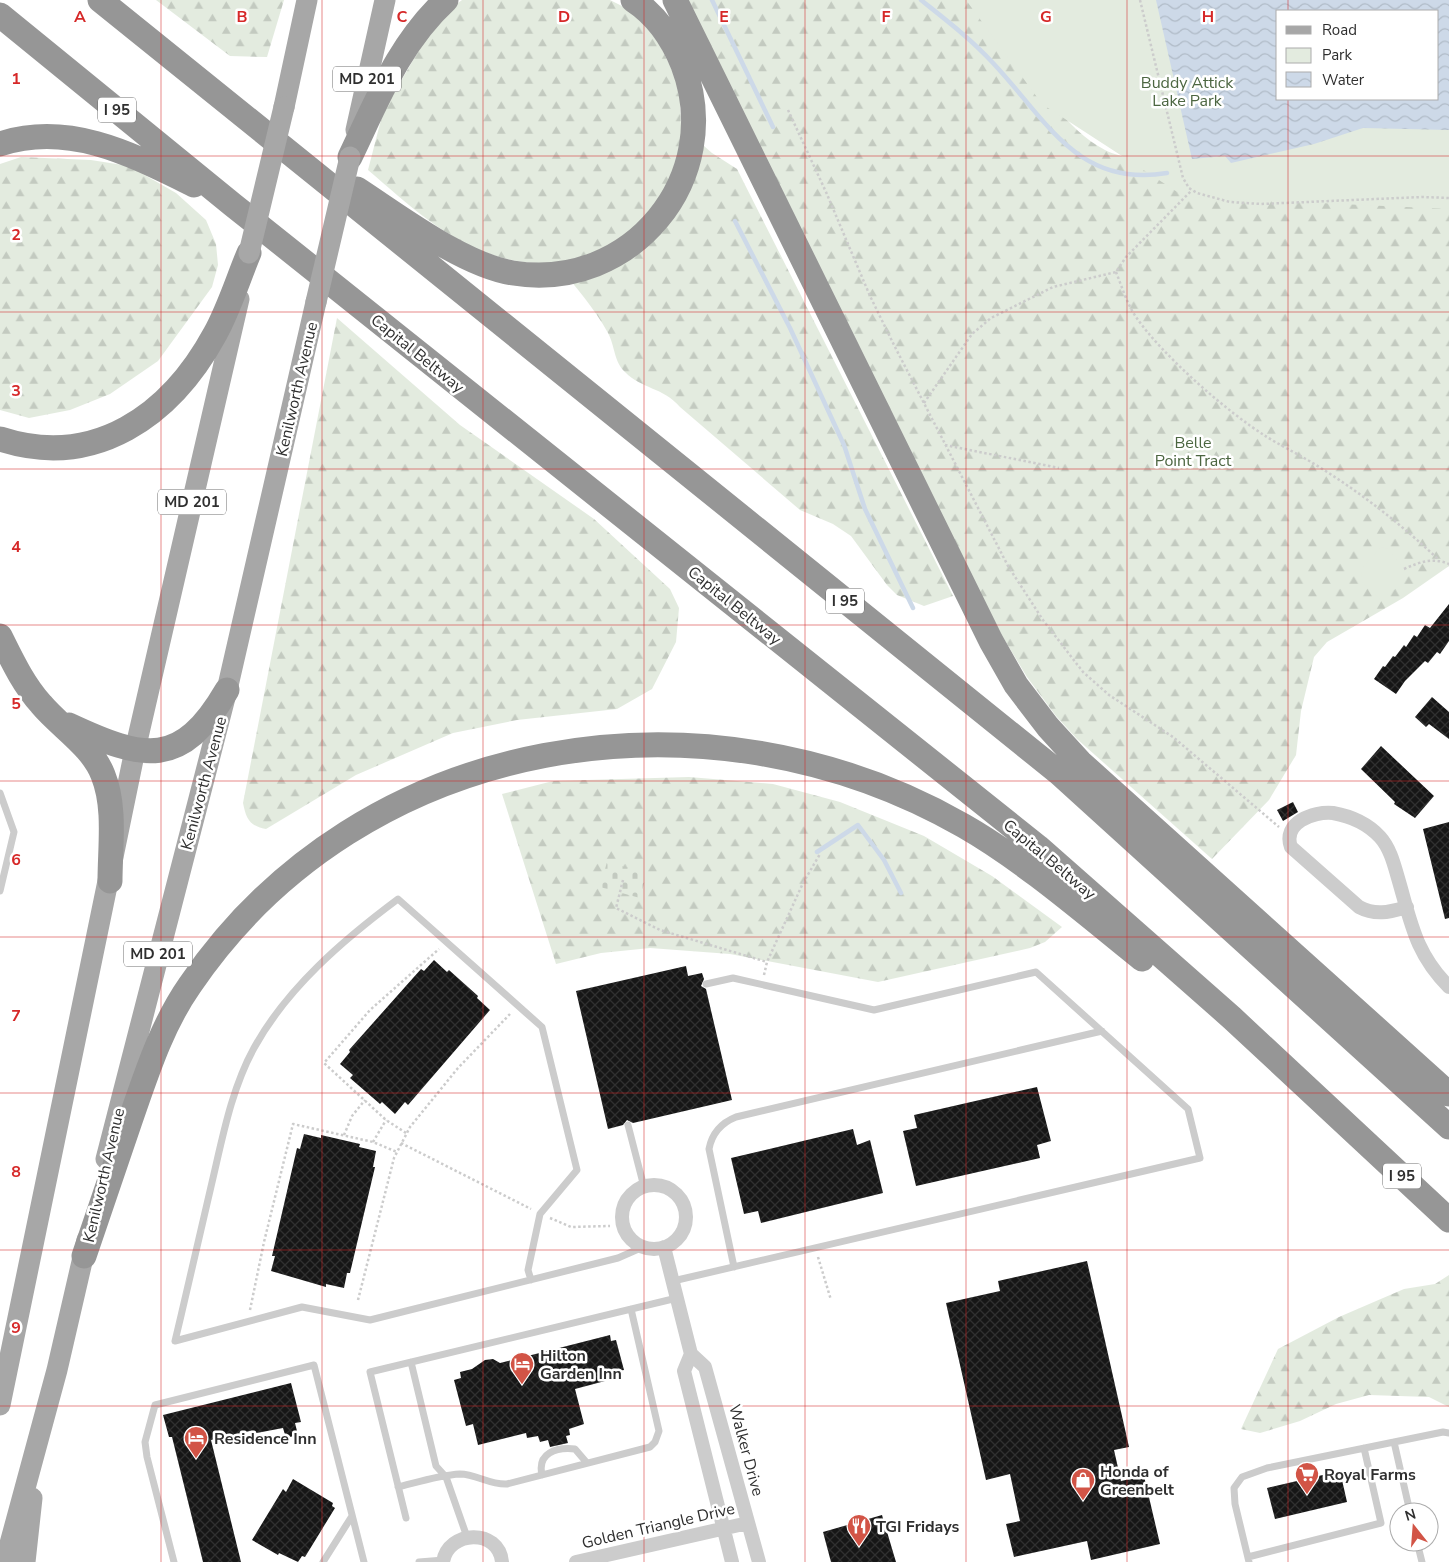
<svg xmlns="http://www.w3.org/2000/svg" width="1449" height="1562" font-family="'Nunito Sans',sans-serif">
	<defs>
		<pattern id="forest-firs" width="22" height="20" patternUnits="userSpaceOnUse" patternTransform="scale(1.25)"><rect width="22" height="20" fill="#e3ebdf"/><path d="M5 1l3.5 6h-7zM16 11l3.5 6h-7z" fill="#c3cac0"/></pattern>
		<pattern id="cemetery-stones" width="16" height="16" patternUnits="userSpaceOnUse" patternTransform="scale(1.25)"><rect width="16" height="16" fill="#e3ebdf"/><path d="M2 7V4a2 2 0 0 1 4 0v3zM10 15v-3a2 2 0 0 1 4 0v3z" fill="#c3cac0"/></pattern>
		<pattern id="water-waves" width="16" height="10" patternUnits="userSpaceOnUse" patternTransform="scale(1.25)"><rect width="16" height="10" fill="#cdd9e8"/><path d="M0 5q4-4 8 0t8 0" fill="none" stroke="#b0bbc7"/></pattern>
		<pattern id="building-cross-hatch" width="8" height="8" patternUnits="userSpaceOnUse" patternTransform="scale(1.25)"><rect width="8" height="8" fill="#161616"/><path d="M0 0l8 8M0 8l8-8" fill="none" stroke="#303030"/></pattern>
	</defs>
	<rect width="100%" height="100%" fill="#fff"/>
	<!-- forest -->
	<path fill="url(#forest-firs)" d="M156,0H284L267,57L230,56Z
		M462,0H610L620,5L641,19L660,45L675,76L680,100L681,126L712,153L737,169L953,596L924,606L897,595L887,585L851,536L833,524L800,510L680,407C663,387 641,389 625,372C614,362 615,346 608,333C595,309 575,286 557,264C541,263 523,263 507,259C452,246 410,206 368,170L383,112L437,19Z
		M688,0H991C1022,51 1051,121 1105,150C1114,155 1127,157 1138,160L1449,130V566L1403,598L1327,642L1314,657L1301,711L1296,755L1269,800L1212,859L1077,739L1056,716L1027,677L1001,634L975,583Z
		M21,157L91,160L129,166L176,193L206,220L216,244L218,265L212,287L158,361L110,394L70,410L29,418L0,410V164Z
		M337,318L460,425L594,519L670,589L679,608L676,642L652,689L617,709L517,720L453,733L356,775L266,829C249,826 246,818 243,803Z
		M689,777L773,784L840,802L924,836L992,876L1062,927L1045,942L1030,948L878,982L730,954L650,948L601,953L556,964L502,794L553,781Z
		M1449,1275V1407L1429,1397L1369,1395L1336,1404L1300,1421L1260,1433L1241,1429L1278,1349L1339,1317L1404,1289L1435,1284Z"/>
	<!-- cemetery -->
	<path fill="url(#cemetery-stones)" d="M607,862L647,873L640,898L600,887Z"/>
	<!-- green -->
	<path fill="#e3ebdf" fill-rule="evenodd" d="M966,0H1449V209L1185,197L1042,104ZM1278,11H1438V99H1278Z
		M1381,547L1388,549L1404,569V582L1381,600L1361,581L1362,568Z"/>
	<!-- water -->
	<path fill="url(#water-waves)" fill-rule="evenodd" d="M1156,0H1449V130L1363,128L1314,144L1231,163L1225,156L1192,159ZM1278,11H1438V99H1278Z"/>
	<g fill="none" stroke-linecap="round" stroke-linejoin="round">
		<!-- stream -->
		<path stroke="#cdd9e8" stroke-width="4.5" d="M712,0L773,127
			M921,0C946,20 971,39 993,63C1046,119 1077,188 1167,173
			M735,221L790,328L844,445L865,509L913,608
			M817,852L858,825L884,860L901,893"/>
	</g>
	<!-- building -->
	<path fill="url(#building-cross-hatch)" d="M1449,604V641L1440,654L1437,652L1428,663L1425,661L1405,681L1396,694L1374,679L1383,666L1385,667L1393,656L1395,657L1404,645L1406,647L1414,635L1417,637L1425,625L1430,628Z
		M1432,697L1449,712V739L1429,724L1426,727L1415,717Z
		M1381,746L1434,796L1415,818L1394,804L1395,802L1361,769Z
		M1293,802L1298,812L1283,821L1277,810Z
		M1449,822V918L1445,919L1423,829Z
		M434,960L447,972L449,970L478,996L477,998L490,1010L408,1105L405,1102L395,1114L382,1102L380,1104L350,1078L353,1075L340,1064L350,1052L349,1050L421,969L424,971Z
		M686,966L688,976L702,973L704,979L701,986L706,989L732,1100L633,1123L627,1120L623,1125L608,1129L576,991Z
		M1037,1087L1051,1141L1037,1145L1040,1158L916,1186L903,1131L917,1128L914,1115Z
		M853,1129L857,1145L870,1140L883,1193L761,1223L758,1211L744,1214L731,1158Z
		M304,1134L321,1138V1135L360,1144L359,1147L376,1151L373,1167H375L350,1273H347L344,1288L326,1284V1287L271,1271L275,1256H272L297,1148L300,1149Z
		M1087,1261L1129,1447L1114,1450L1121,1481L1144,1476L1160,1544L1091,1560L1087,1541L1014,1557L1006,1524L1020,1521L1010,1474L986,1480L946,1303L1000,1291L998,1281Z
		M610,1335L611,1341L616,1340L624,1370L618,1371L620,1377L575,1389L584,1424L569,1429L570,1435L566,1436L568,1443L550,1447L548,1440L540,1442L538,1436L527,1438L526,1433L478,1445L473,1424L466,1426L454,1380L461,1378L460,1372L472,1369L485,1360L493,1359L500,1363Z
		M291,1383L301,1422L295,1423L298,1435L286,1438L283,1428L251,1434L250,1431L211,1440L241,1562H203L172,1437H169L163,1415Z
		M1340,1471L1347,1502L1275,1519L1267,1488Z
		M293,1479L333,1503L332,1506L335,1508L305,1557L302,1556L298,1562L279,1553L278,1555L252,1540L283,1489L286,1492Z
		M882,1515L896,1562H831L823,1532Z"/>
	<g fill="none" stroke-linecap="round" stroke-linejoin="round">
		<!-- path -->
		<path stroke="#ccc" stroke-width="2.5" stroke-dasharray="2.5 2.5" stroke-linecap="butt" d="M1140,0L1183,178L1189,188L1197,193L1230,202L1261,204L1422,197L1449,198
			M788,110L826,192L870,296L895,347L1008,566L1043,620L1083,672L1109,695L1173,737L1279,827
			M1116,272C1122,287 1127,304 1136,317C1162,355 1227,412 1267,437C1283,447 1300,455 1316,465C1360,492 1402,525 1439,560
			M924,403L972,334L991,318L1053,287L1116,272L1126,257L1192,190
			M945,445L1059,468
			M1404,569C1420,562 1432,557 1449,564
			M623,880L616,908L660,930L767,962
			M764,975L767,962L803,883L820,854
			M406,1133L386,1120L324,1063L370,1010L439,949
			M344,1135L352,1116L365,1100
			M373,1142L386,1120
			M401,1143L531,1209
			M550,1218L571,1227L610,1226
			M818,1257L831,1300
			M358,1300L394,1158L410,1127L458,1068L510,1014
			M250,1310L264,1242L293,1124L373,1142L397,1152"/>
		<!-- service -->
		<path stroke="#ccc" stroke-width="7" d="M0,793L14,832L0,891
			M628,1125L644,1187
			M734,1267L709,1149C712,1133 721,1123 736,1117L1102,1031
			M531,1280L528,1270L540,1214L577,1170L542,1027L398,899C343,940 287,988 254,1048C232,1088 223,1135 213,1178C200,1233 188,1287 175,1341L302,1307L370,1320L618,1258L643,1247
			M673,1281L1200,1158L1188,1109L1036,972L874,1010L733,978L706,984
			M411,1362L436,1466L446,1477L467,1537
			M1394,1442L1410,1512
			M542,1475C537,1453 556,1447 575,1449L587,1463
			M398,1487C418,1482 440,1475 460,1474C476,1474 490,1485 507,1484L650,1447L655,1442L659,1431L631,1309
			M406,1518L370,1372L677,1298
			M1417,1542L1422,1562
			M1248,1557L1381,1523L1364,1448
			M174,1562L147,1457L145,1442L155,1405L314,1365L364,1562
			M323,1562L352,1516
			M419,1562L444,1560
			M1249,1562L1235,1504L1234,1488L1242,1477L1267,1468L1443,1432L1449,1433"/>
		<!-- minor -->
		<path stroke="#ccc" stroke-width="14" d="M1407,907C1389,912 1376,916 1359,907L1291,847C1282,823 1313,811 1333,813C1350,816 1368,824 1380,837C1390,848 1394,864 1398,878C1411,922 1415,953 1449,987
			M622 1217a32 32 0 1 1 64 0a32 32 0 1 1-64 0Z
			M664,1247L691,1354L684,1371L732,1562
			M691,1354L705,1367L759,1562
			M443,1562C448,1530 499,1528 502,1562
			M576,1562L748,1523"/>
		<!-- primary -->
		<path stroke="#a7a7a7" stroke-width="21" d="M284,107L307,0
			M356,130L385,0
			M106,1159L227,690L316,302
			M0,1405L135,750L239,299
			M5,1562L57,1370L87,1240
			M25,1562L32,1498"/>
		<!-- motorway -->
		<path stroke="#969696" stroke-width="25" d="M100,0L1059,773L1449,1127
			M675,0L991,641L1016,685L1048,727L1080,762L1449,1094
			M0,15L233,205L1038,847L1232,1018L1449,1220
			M0,144C69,121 133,155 194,185
			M350,157C377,101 399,43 446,0
			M357,189C400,217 463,265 513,273C631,292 726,177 683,65C673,40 656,15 633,0
			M0,439C95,470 171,415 215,334C229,309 238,279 249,253
			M0,636C12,660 23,684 41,704C60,727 92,746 103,775C116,807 110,847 110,881
			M69,725C144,760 181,769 227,690
			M84,1256C100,1210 115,1164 131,1118C147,1072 162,1025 190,985C361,733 706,678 964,826C1025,861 1087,915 1142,959"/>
		<!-- primary-bridge -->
		<path stroke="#a7a7a7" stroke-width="21" d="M249,253L284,107
			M316,302L350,157"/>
	</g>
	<!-- grid -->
	<path fill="none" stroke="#d62828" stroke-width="1" stroke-opacity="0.55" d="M161,0V1562M322,0V1562M483,0V1562M644,0V1562M805,0V1562M966,0V1562M1127,0V1562M1288,0V11M1288,99V1562M0,156H1449M0,312H1449M0,469H1449M0,625H1449M0,781H1449M0,937H1449M0,1093H1449M0,1250H1449M0,1406H1449"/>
	<!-- icons -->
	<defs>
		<g id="hotel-pin" transform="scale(1.25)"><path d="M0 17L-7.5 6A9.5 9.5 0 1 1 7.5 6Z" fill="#d25446" stroke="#fff"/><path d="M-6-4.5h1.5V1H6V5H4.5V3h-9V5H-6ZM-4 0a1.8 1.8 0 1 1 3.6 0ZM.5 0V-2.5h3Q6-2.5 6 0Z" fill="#fff"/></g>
		<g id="supermarket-pin" transform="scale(1.25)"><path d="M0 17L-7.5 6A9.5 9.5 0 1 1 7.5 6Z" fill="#d25446" stroke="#fff"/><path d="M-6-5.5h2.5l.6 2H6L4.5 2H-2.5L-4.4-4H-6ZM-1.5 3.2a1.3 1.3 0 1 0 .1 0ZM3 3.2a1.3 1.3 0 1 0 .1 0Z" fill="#fff"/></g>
		<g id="shop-pin" transform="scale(1.25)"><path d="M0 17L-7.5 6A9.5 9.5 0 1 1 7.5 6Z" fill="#d25446" stroke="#fff"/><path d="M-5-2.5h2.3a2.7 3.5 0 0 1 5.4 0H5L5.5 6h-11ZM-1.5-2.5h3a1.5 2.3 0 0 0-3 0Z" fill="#fff"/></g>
		<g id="restaurant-pin" transform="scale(1.25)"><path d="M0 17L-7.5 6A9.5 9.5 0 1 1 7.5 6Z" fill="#d25446" stroke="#fff"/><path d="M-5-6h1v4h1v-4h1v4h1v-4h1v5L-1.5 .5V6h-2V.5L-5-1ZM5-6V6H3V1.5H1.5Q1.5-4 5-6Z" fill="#fff"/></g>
	</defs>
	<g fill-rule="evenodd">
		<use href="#hotel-pin" x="522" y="1364"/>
		<use href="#hotel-pin" x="196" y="1438"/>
		<use href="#supermarket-pin" x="1307" y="1474"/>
		<use href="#shop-pin" x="1083" y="1480"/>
		<use href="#restaurant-pin" x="859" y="1526"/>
	</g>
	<g text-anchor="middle" stroke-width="5" stroke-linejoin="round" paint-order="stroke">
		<!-- shield labels -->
		<g fill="#fff" stroke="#6d6d6d" stroke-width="1">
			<rect x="333" y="66.5" width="68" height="25" rx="4"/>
			<rect x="98" y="97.5" width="38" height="25" rx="4"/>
			<rect x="158" y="489.5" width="68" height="25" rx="4"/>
			<rect x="826" y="588.5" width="38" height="25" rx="4"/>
			<rect x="124" y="941.5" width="68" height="25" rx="4"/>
			<rect x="1383" y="1163.5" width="38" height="25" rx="4"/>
		</g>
		<g font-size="15" font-weight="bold" fill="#2f2f2f">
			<text x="367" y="84">MD 201</text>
			<text x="117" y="115">I 95</text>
			<text x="192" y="507">MD 201</text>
			<text x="845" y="606">I 95</text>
			<text x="158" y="959">MD 201</text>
			<text x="1402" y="1181">I 95</text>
		</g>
		<!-- park labels -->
		<g font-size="16" fill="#4c6641" stroke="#fff">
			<text x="1187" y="88">Buddy Attick<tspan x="1187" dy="18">Lake Park</tspan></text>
			<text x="1193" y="448">Belle<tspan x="1193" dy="18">Point Tract</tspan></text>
		</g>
		<!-- street labels -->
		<g font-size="16" fill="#2f2f2f" stroke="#fff">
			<text transform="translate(418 353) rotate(39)" y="6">Capital Beltway</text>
			<text transform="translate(296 389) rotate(-77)" y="6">Kenilworth Avenue</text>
			<text transform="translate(735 605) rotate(39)" y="6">Capital Beltway</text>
			<text transform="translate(203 783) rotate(-75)" y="6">Kenilworth Avenue</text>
			<text transform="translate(1050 859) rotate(40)" y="6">Capital Beltway</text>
			<text transform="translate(103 1175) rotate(-77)" y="6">Kenilworth Avenue</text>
			<text transform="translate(747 1450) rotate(75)" y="6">Walker Drive</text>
			<text transform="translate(658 1525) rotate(-13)" y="6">Golden Triangle Drive</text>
		</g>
		<!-- poi labels -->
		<g font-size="16" font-weight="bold" fill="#2f2f2f" stroke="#fff" text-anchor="start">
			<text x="540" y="1361">Hilton<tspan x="540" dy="18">Garden Inn</tspan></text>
			<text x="214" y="1444">Residence Inn</text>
			<text x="1100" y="1477">Honda of<tspan x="1100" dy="18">Greenbelt</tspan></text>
			<text x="1324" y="1480">Royal Farms</text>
			<text x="876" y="1532">TGI Fridays</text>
		</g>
	</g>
	<g font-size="16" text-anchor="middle" font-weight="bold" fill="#d62828" stroke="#fff" stroke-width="5" stroke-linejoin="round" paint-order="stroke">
		<text x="80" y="22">A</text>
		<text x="242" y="22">B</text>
		<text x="402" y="22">C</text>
		<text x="564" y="22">D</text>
		<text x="724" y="22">E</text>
		<text x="886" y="22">F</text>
		<text x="1046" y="22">G</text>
		<text x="1208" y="22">H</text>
		<text x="16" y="84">1</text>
		<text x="16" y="240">2</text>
		<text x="16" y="396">3</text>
		<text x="16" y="552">4</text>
		<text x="16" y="709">5</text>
		<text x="16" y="865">6</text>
		<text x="16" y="1021">7</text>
		<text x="16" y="1177">8</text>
		<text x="16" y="1333">9</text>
	</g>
	<!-- legend -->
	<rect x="1276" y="10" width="162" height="90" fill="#ffffff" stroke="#acacac"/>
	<rect x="1286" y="26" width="25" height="8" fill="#a7a7a7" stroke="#acacac"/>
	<text x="1322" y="35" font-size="15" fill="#2f2f2f">Road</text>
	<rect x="1286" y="48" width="25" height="15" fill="#e3ebdf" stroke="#acacac"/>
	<text x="1322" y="60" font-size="15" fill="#2f2f2f">Park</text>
	<rect x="1286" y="72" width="25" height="15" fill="url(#water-waves)" stroke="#acacac"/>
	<text x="1322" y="85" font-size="15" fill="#2f2f2f">Water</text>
	<!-- north arrow -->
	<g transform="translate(1414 1527) rotate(343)"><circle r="24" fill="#ffffff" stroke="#acacac"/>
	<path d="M0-4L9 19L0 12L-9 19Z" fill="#d25446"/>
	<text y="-8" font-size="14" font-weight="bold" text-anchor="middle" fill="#2f2f2f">N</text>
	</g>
</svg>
